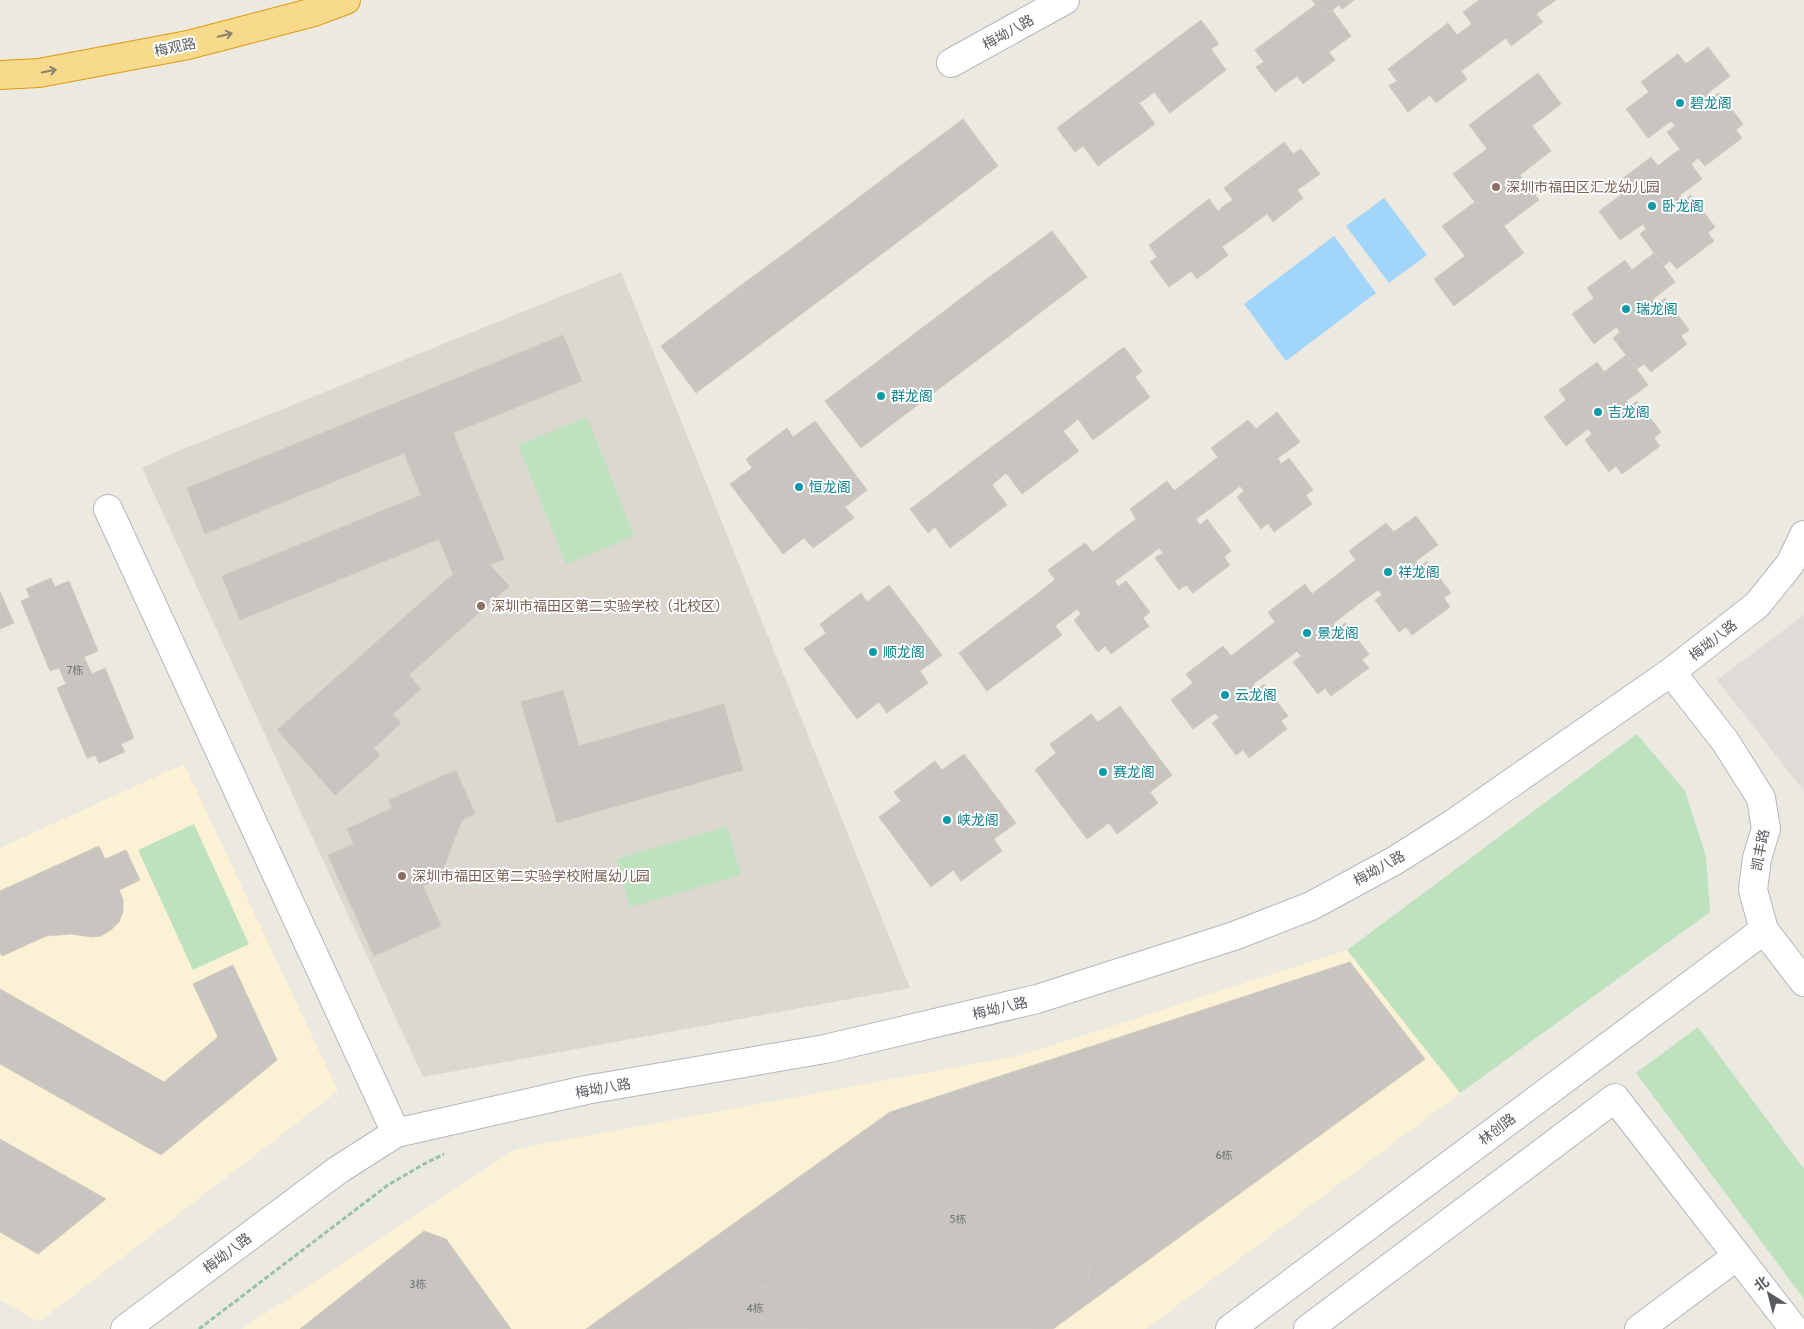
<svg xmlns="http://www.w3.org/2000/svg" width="1804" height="1329" font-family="Cabin,'Noto Sans SC',sans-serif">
	<rect width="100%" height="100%" fill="#ebe9e0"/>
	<!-- commercial -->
	<path fill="#fbf2d5" d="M184,764L338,1091L39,1322L0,1300V848Z
		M1347,950L1460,1093L1146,1329H242L516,1149L1022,1055Z"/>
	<!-- industrial -->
	<path fill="#dfdcd8" d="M1804,615V791L1717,680Z"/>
	<!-- education -->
	<path fill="#dbd8cf" d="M621,272L910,988L423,1077L142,468L171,454Z"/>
	<!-- green -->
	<path fill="#bee2be" d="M587,417L634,536L566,564L518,445Z
		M1637,734L1685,791L1706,857L1710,912L1460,1093L1347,950Z
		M194,824L249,944L193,970L138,850Z
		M727,827L741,875L630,907L616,859Z
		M1698,1027L1804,1169V1299L1636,1073Z"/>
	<!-- water -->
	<path fill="#a2d5fa" d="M1384,198L1427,255L1389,283L1346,226Z
		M1334,236L1376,293L1286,361L1244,304Z"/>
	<!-- building -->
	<path fill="#c8c5c0" stroke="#d0cabf" d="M1312,0H1354L1342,9L1339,5L1324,16Z
		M1479,0H1556L1536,14L1543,22L1511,46L1506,38L1483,55L1464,30L1472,24L1463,12Z
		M1315,5L1324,16L1332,10L1351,36L1329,52L1335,60L1303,84L1297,76L1275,92L1256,67L1264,62L1255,50Z
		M1201,20L1219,44L1211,49L1226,70L1170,113L1154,92L1147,98L1129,74Z
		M1448,23L1457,35L1464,30L1483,55L1461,71L1467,79L1436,103L1430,95L1408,112L1389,86L1397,81L1388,69Z
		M1708,47L1730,76L1708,93L1712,98L1719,93L1743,124L1736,130L1742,138L1705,166L1698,158L1691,164L1667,132L1675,126L1671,121L1648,138L1626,109L1649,92L1641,82L1678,54L1686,64Z
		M1538,73L1561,104L1532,126L1551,151L1520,175L1539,200L1504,226L1524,253L1454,306L1434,279L1465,256L1442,226L1475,202L1453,174L1487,149L1469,125Z
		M1129,74L1147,98L1139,103L1155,124L1098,166L1083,146L1075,152L1057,128Z
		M963,119L998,166L923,223L887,176Z
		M1284,142L1293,154L1301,149L1320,174L1297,190L1303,198L1273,222L1267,214L1244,231L1225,205L1233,200L1224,188Z
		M1680,149L1702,179L1680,195L1684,201L1691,195L1715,227L1708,233L1714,241L1677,269L1670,261L1664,266L1640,234L1646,229L1643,224L1620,240L1599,211L1621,195L1614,185L1651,157L1658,166Z
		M887,176L923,223L847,280L812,233Z
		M1209,199L1218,211L1225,205L1244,231L1222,247L1228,255L1197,279L1191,271L1169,287L1150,262L1157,257L1149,245Z
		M1052,231L1087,277L1012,334L976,287Z
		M812,233L847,280L772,336L736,289Z
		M1654,253L1675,282L1653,299L1658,304L1665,298L1689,330L1681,336L1687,344L1651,372L1644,364L1637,369L1613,338L1620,332L1616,327L1594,344L1572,314L1594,298L1587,288L1625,260L1632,270Z
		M976,287L1012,334L936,391L901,344Z
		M736,289L772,336L696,393L661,346Z
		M563,335L582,381L453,433L504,559L490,565L509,586L409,675L421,689L393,714L401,723L374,748L380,756L335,795L277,730L453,574L439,539L240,620L222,576L421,495L404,453L205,534L187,488Z
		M901,344L936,391L861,448L825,401Z
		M1124,347L1142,371L1135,377L1150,397L1093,440L1078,419L1071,425L1053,401Z
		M1626,355L1648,385L1626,401L1630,406L1637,401L1661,432L1654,438L1660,446L1622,474L1616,466L1609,472L1585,440L1592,434L1588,429L1566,446L1544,417L1566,400L1559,390L1597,362L1604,372Z
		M1053,401L1071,425L1063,431L1079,451L1022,494L1006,473L999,479L981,455Z
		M1277,412L1300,442L1278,458L1281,464L1289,458L1313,490L1306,495L1312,504L1274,532L1268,523L1261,529L1237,497L1244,491L1240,486L1218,503L1196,474L1218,457L1211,448L1248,420L1256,429Z
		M815,421L867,490L845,507L854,518L813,548L804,538L783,554L730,484L752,468L746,459L787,428L793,437Z
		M981,455L999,479L992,485L1007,505L950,548L935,527L928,533L910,509Z
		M1196,474L1218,503L1196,519L1200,525L1207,519L1231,551L1224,557L1230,565L1193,593L1186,585L1179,590L1155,558L1163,553L1159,548L1137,565L1115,535L1136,519L1130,509L1167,481L1174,491Z
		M1416,516L1438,545L1416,561L1420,567L1427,561L1451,593L1444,598L1450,607L1412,635L1406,627L1399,632L1375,600L1382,595L1378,590L1356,606L1334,577L1356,560L1349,551L1386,523L1394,532Z
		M1115,535L1137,565L1115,581L1118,587L1126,581L1150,612L1143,618L1149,626L1111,654L1105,646L1098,652L1074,620L1081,614L1077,609L1055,626L1033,597L1055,580L1048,570L1085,543L1093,552Z
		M1334,577L1356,606L1334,623L1338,628L1345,623L1369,654L1362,660L1369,668L1331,696L1325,688L1318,694L1293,662L1301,656L1297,651L1275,668L1253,639L1275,622L1268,612L1305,584L1312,594Z
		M51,578L55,587L69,581L98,651L84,657L92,674L105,668L134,738L121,744L125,752L99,763L95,755L87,758L57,688L66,684L59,668L50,671L21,601L30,597L26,589Z
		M889,585L942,655L920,671L928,683L887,713L879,702L857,719L804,649L826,633L820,624L861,593L867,602Z
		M0,592L14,623L0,629Z
		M1033,597L1062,635L987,691L959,653Z
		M1253,639L1275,668L1253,684L1257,690L1264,684L1288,716L1281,721L1287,729L1249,758L1243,750L1236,755L1212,723L1219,718L1215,713L1193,729L1171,700L1193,683L1186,674L1223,646L1231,656Z
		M563,690L579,746L724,704L743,770L557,823L521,702Z
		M1120,706L1172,775L1150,792L1158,803L1117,834L1109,823L1087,839L1035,770L1056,753L1050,744L1091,714L1098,722Z
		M964,754L1016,823L994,839L1002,851L961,881L953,870L931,887L879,817L901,801L894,792L935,761L942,770Z
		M456,770L475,814L462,820L443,869L446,876L423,886L441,926L374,956L328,855L354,844L347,829L392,808L389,800Z
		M99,846L105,859L126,850L140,880L119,890L123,899V911L119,922L111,930L101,936L92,937L71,934L46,936L2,956L0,952V891Z
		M1350,962L1425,1059L1053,1329H586L890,1112Z
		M233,965L277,1060L161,1155L0,1064V989L164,1082L218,1037L193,984Z
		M1356,988L1368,990L1416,1059L1207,1212L1117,1097L1124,1070Z
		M972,1125L991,1127L1090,1259L1088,1282L1026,1329H926L854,1229L857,1209Z
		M0,1139L106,1199L38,1254L0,1232Z
		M424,1231L446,1239L511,1329H300Z
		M753,1286L773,1288L804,1329H694Z"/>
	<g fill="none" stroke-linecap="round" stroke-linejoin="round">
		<!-- street casing -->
		<g stroke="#b3b6bb" stroke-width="30">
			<path id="street" d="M951,63L1065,0
				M108,509L396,1133
				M1230,1329L1764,930
				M1308,1329L1615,1098L1794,1329
				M1639,1329L1737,1256"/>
		</g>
		<!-- secondary casing -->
		<g stroke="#b4b7bd" stroke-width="30">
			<path id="secondary" d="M1671,672L1725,741L1761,798L1766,829L1757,858L1753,890L1764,930L1804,982
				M125,1329L338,1170L396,1133L586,1090L825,1049L1037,999L1234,936L1311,906L1394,861L1451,825L1671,672L1757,605L1790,564L1804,535"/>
		</g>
		<!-- highway casing -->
		<g stroke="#e09a0c" stroke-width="30">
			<path id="highway" d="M0,75L39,73L188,45L314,12L346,0"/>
		</g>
		<!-- path -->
		<path stroke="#97c2a3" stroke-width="3" stroke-dasharray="5 2.5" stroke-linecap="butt" d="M199,1329L388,1185L424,1164L444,1154"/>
		<!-- street -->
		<use href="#street" stroke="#fff" stroke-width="28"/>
		<!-- secondary -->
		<use href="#secondary" stroke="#fff" stroke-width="28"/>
		<!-- highway -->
		<use href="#highway" stroke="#f7da8c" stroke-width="28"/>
	</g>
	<!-- one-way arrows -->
	<defs><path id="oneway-shaft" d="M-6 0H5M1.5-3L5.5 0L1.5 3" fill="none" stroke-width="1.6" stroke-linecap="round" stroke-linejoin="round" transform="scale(1.25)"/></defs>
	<g stroke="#88826e">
		<use href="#oneway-shaft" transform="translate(225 35) rotate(-14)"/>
		<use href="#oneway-shaft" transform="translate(49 71) rotate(-11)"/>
	</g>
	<!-- markers -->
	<g fill="#0f9aa8" stroke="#fff" stroke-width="2">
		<circle cx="1680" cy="103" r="5"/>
		<circle cx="1652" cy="206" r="5"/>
		<circle cx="1626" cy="309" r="5"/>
		<circle cx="881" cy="396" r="5"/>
		<circle cx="1598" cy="412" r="5"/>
		<circle cx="799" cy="487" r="5"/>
		<circle cx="1388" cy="572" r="5"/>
		<circle cx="1307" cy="633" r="5"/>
		<circle cx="873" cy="652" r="5"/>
		<circle cx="1225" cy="695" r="5"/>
		<circle cx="1103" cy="772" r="5"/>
		<circle cx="947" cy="820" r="5"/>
	</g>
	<g fill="#8d6e63" stroke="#fff" stroke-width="2">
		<circle cx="1496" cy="187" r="5"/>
		<circle cx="481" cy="606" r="5"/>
		<circle cx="402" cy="876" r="5"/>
	</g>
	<g text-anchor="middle" stroke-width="4" stroke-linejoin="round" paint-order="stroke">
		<!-- number labels -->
		<g font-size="11" fill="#757779">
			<text x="75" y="674">7栋</text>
			<text x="1224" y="1159">6栋</text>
			<text x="958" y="1223">5栋</text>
			<text x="418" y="1288">3栋</text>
			<text x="755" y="1312">4栋</text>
		</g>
		<!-- street labels -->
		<g font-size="14" fill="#595d61" stroke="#fff">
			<text transform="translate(1008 32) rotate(-29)" y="5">梅坳八路</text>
			<text transform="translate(175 47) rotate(-12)" y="5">梅观路</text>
			<text transform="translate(1713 640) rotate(-38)" y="5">梅坳八路</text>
			<text transform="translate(1760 850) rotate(-79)" y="5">凯丰路</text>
			<text transform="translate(1379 868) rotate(-29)" y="5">梅坳八路</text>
			<text transform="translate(1000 1008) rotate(-13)" y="5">梅坳八路</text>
			<text transform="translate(603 1088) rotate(-10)" y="5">梅坳八路</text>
			<text transform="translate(1497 1129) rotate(-37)" y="5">林创路</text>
			<text transform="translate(227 1253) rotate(-37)" y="5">梅坳八路</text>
		</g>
		<!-- culture labels -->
		<g font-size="14" fill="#0d838f" stroke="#fff" text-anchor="start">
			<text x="1690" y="108">碧龙阁</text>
			<text x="1662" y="211">卧龙阁</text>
			<text x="1636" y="314">瑞龙阁</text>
			<text x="891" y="401">群龙阁</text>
			<text x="1608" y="417">吉龙阁</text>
			<text x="809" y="492">恒龙阁</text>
			<text x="1398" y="577">祥龙阁</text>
			<text x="1317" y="638">景龙阁</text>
			<text x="883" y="657">顺龙阁</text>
			<text x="1235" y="700">云龙阁</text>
			<text x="1113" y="777">赛龙阁</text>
			<text x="957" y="825">峡龙阁</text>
		</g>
		<!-- education labels -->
		<g font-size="14" fill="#785e54" stroke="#fff" text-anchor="start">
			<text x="1506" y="192">深圳市福田区汇龙幼儿园</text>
			<text x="491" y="611">深圳市福田区第二实验学校（北校区）</text>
			<text x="412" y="881">深圳市福田区第二实验学校附属幼儿园</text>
		</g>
	</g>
	<!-- north arrow -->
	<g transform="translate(1769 1294) rotate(324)" stroke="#ffffff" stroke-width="4" paint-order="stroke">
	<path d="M0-4L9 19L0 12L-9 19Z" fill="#595d61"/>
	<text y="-8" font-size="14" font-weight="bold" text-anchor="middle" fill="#595d61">北</text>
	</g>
</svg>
